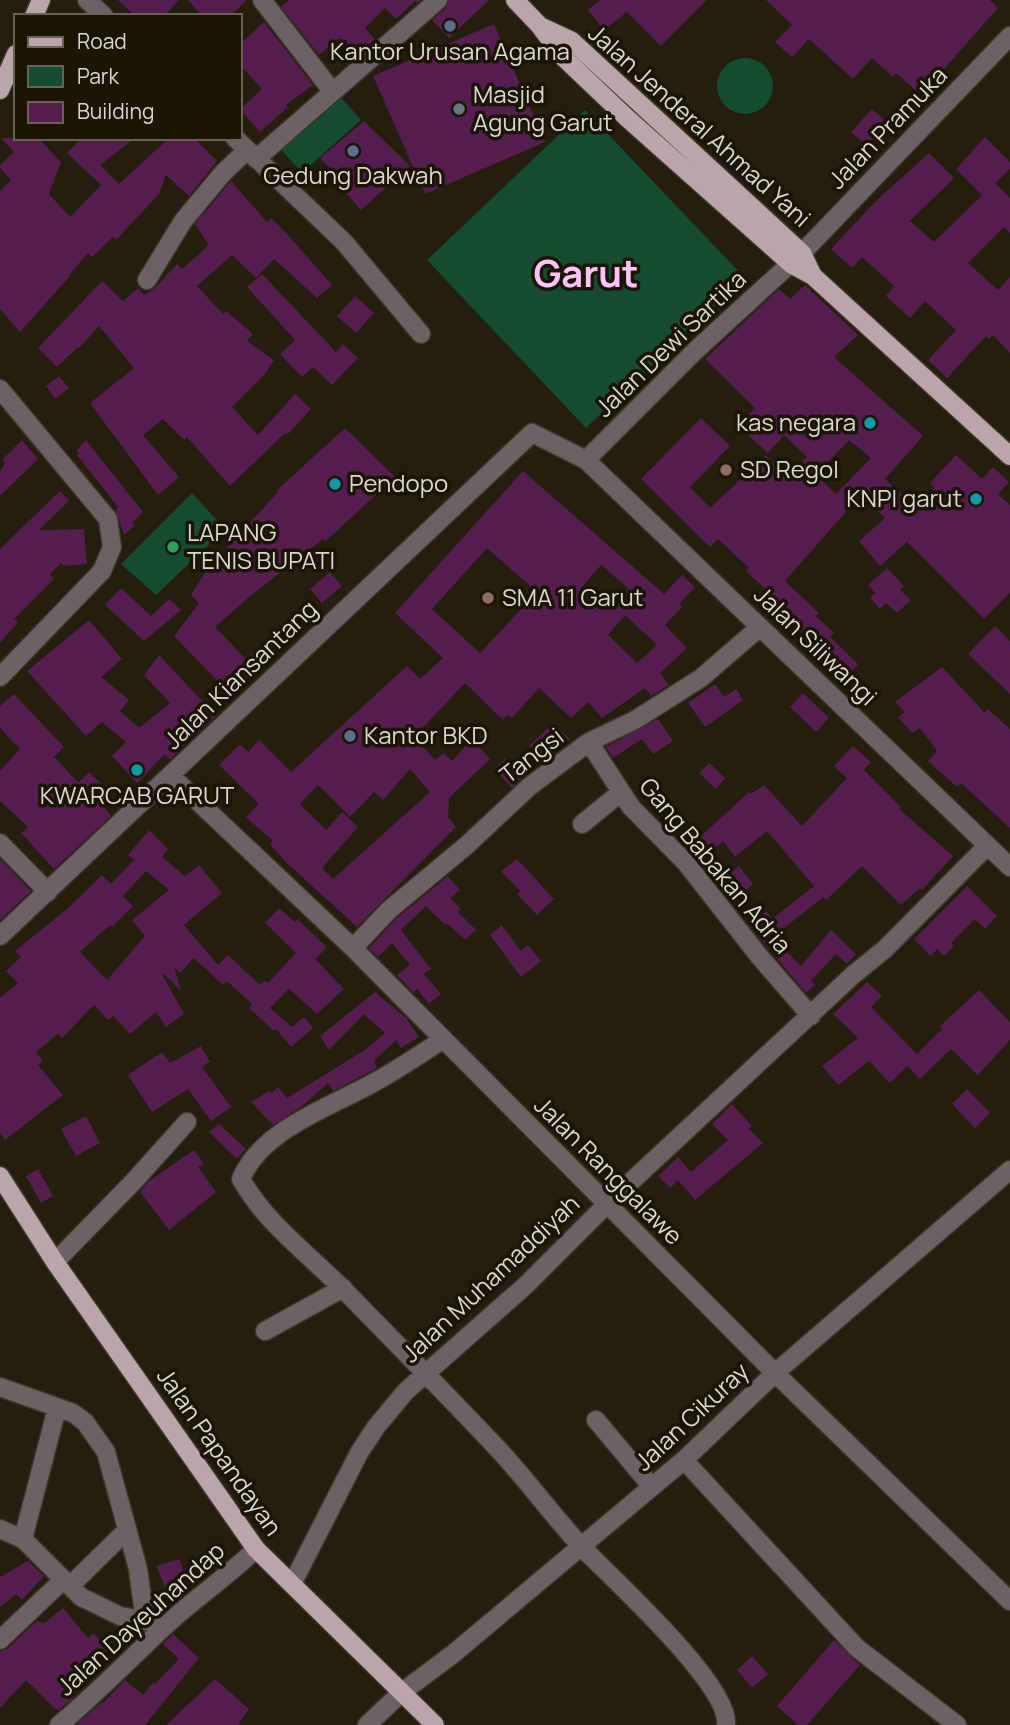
<svg xmlns="http://www.w3.org/2000/svg" width="1010" height="1725" font-family="Manrope,sans-serif">
	<rect width="100%" height="100%" fill="#231e0d"/>
	<!-- green -->
	<path fill="#154c32" d="M717 86a28 28 0 1 1 56 0a28 28 0 1 1-56 0Z
		M338,94L361,120L302,173L279,147Z
		M585,110L745,278L586,428L427,260Z
		M192,493L225,529L156,595L121,564Z"/>
	<!-- building -->
	<path fill="#561d50" fill-rule="evenodd" d="M118,0H179L164,16H135Z
		M188,0H247L230,16H202Z
		M289,0H421L417,3L415,1L396,19L385,8L365,28L375,40L355,57L339,38L319,55L281,7Z
		M449,0H489L449,38L432,20L446,8Z
		M600,0H707L661,46L627,12L604,30L588,10Z
		M766,0H990L998,8L921,95L896,73L893,77L872,58L853,79L809,39L792,57L775,42L792,25Z
		M264,22L313,85L286,105L288,107L260,132L240,109L262,89L240,65V44Z
		M494,24L545,142L425,194L373,76Z
		M872,109L888,123L867,146L851,132Z
		M364,121L410,166L361,210L342,189L346,185L320,158Z
		M985,137L1010,162V169L995,183L1010,198V233L1004,227L968,263L998,290L1010,277V353L993,335L989,339L986,336L947,378L928,360L956,330L925,301L910,318L886,296L894,286L862,257L852,268L831,249L877,200L929,153L954,178L910,221L934,242L982,195L956,169Z
		M1,138H38L61,162L49,194L70,217L101,185L67,153L81,138H135L100,165L119,184L169,138H194L217,161L189,196L166,175L159,194L116,240L113,237L92,257L88,253L69,275L70,276L20,332L0,309V191L11,180L0,168V165L14,152Z
		M231,181L267,222L271,218L288,235L332,285L317,298L274,259L256,278L232,255L197,286L223,314L226,311L253,334L247,341L274,360L264,375L232,407L258,435L295,394L311,409L287,435L285,433L230,486L187,437L184,440L163,419L143,435L179,477L158,495L90,403L134,368L99,326L79,348L78,347L57,367L38,348L102,281L123,301L138,288L144,295L153,290L177,264L182,269L209,245L195,224Z
		M262,274L336,352L343,344L358,358L332,385L313,367L302,377L280,354L295,340L247,287Z
		M805,285L858,335L834,357L923,436L885,479L915,507L935,488L930,483L956,455L982,479L993,467L1009,482L998,494L1010,505V593L984,619L907,542L880,566L859,541L885,518L864,498L862,500L859,497L785,581L819,613L816,616L834,633L830,637L858,664L845,678L824,660L829,655L803,630L801,632L775,608L780,603L746,571L749,568L718,539L710,547L641,479L701,418L730,446L690,487L710,508L766,456L787,478L807,457L784,435L768,453L738,426L755,408L705,359L779,289L790,299ZM849,440L871,458L836,494L816,475Z
		M355,296L374,313L356,333L337,316Z
		M59,376L69,388L55,399L46,386Z
		M345,428L395,477L326,541L323,539L248,598L215,627L246,659L258,648L269,659L231,695L174,636L199,603L191,595L205,572L278,492L276,491Z
		M22,440L38,459L0,496V472L5,463L2,460Z
		M86,440L143,512L132,523L134,526L124,535L116,510L118,507L77,455L79,454L76,451Z
		M523,471L664,594L682,575L695,587L679,604L682,607L665,625L687,648L660,673L669,685L651,696L645,688L602,718L588,702L571,718L539,688L512,718L507,715L503,720L465,683L414,737L435,760L443,753L452,761L472,739L490,759L449,798L448,817L456,827L357,927L287,863L270,845L273,841L246,817L259,804L219,765L240,744L248,752L259,740L291,772L407,666L420,679L443,658L395,613ZM487,548L537,592L480,653L432,609ZM601,565L628,588L608,611L581,588ZM625,615L657,645L637,663L608,635ZM410,769L430,792L333,879L322,868L358,827L342,812L326,830L300,804L318,785L350,817L374,792L383,800Z
		M60,491L69,501L39,530L84,529L87,564L64,566L61,563L50,574L54,579L14,619L18,622L0,643V549Z
		M887,568L904,586L900,590L911,600L897,613L886,603L880,609L870,598L875,593L868,585Z
		M330,572L342,586L322,603L310,589Z
		M121,588L151,616L169,599L181,610L144,641L105,605Z
		M89,620L122,659L101,677L129,700L120,711L139,728L170,703L144,675L159,655L216,716L198,733L196,732L170,760L165,754L137,783L112,756L126,742L102,722L86,736L27,671Z
		M995,626L1010,641V694L968,654Z
		M942,667L985,713L988,709L1010,729V828L961,783L957,787L928,761L937,751L920,728L912,733L898,717L905,712L895,702Z
		M715,684L724,697L736,689L743,700L705,727L688,703Z
		M803,693L829,718L816,732L790,707Z
		M14,694L64,747L54,757L77,781L79,782L89,772L111,793L101,803L111,816L54,869L21,833L28,827L0,801V771L20,749L0,728V706Z
		M658,719L673,741L653,754L642,739L613,758L606,747Z
		M553,723L570,739L545,761L529,746Z
		M853,746L871,762L864,770L901,807L899,809L953,856L922,890L920,888L901,905L862,866L826,900L823,897L773,937L801,966L831,930L856,954L847,964L836,954L811,981L815,985L806,993L749,925L766,911L772,919L814,886L767,831L735,857L723,841L712,852L699,838L749,792L751,794L764,785L802,826L847,778L834,766Z
		M506,758L523,777L512,788L494,769Z
		M709,763L725,778L716,789L699,773Z
		M149,830L168,849L162,857L185,876L199,865L222,893L184,925L218,965L228,955L260,985L265,981L268,983L296,953L265,923L279,908L295,922L297,919L327,947L315,959L344,989L317,1014L289,989L270,1008L292,1027L304,1017L313,1028L291,1047L276,1029L274,1031L249,1008L252,1004L227,981L223,985L194,958L180,973L174,967L181,991L163,973L162,974L184,1014L166,1027L156,1012L130,1034L113,1016L108,1020L94,1005L62,1038L58,1034L36,1052L43,1061L38,1065L63,1095L5,1140L0,1133V998L18,983L6,971L21,957L15,951L67,909L102,875L111,884L134,860L128,855ZM146,871L169,890L132,920L145,936L107,980L80,952L110,925L112,927L133,906L123,896Z
		M0,859L31,891L0,920Z
		M517,859L554,899L537,915L517,894L520,891L501,871Z
		M739,866L753,884L731,902L717,884Z
		M448,876L460,890L450,898L461,909L458,912L476,930L465,940L447,923L445,925L426,906L401,930L431,969L424,974L441,994L429,1004L417,989L414,993L397,975L410,965L392,943L378,957L369,948L397,918Z
		M967,886L997,916L985,929L975,919L951,943L954,946L944,956L937,949L931,956L914,939Z
		M502,925L521,951L528,945L541,961L521,977L490,935Z
		M867,982L882,996L871,1007L917,1054L942,1029L940,1026L979,990L1010,1022V1040L978,1075L951,1049L920,1079L907,1066L890,1083L869,1061L838,1085L822,1066L858,1038L833,1014Z
		M375,992L406,1018L419,1037L401,1048L396,1040L374,1061L377,1068L333,1091L328,1083L301,1107L273,1125L251,1102L269,1091L272,1093L278,1087L287,1098L365,1050L385,1033L364,1014L329,1050L320,1036Z
		M201,1046L210,1062L202,1067L231,1107L211,1121L188,1089L152,1112L128,1075L162,1052L170,1063Z
		M967,1089L990,1113L975,1128L952,1104Z
		M732,1104L752,1126L749,1129L763,1143L695,1200L678,1180L670,1188L658,1176L678,1157L691,1172L728,1140L712,1124Z
		M86,1116L100,1143L76,1156L61,1129Z
		M219,1124L246,1149L237,1159L209,1132Z
		M194,1150L204,1164L198,1167L216,1192L169,1230L140,1192L149,1181Z
		M38,1169L53,1196L41,1203L26,1176Z
		M179,1559L191,1589L169,1597L156,1566Z
		M28,1561L44,1576L22,1600L16,1594L0,1607V1577Z
		M63,1608L88,1638L93,1633L109,1649L64,1688L74,1697L59,1710L55,1709L26,1680L0,1708V1652L8,1648L38,1620L43,1624Z
		M173,1634L199,1658L145,1725H76L102,1702L103,1703L125,1680L143,1695L153,1682L155,1684L179,1659L163,1644Z
		M834,1640L860,1665L807,1725H798L777,1706Z
		M752,1656L768,1674L752,1688L737,1670Z
		M215,1679L249,1709L238,1725H166Z"/>
	<g fill="none" stroke-linecap="round" stroke-linejoin="round">
		<!-- minor casing -->
		<g stroke="#3d3828" stroke-width="21">
			<path id="minor" d="M87,0L104,16
				M262,0L332,91
				M235,138L344,242L421,334
				M256,159L438,0
				M147,280L183,221L223,173L247,150
				M0,389L108,519L112,547L102,571L0,677
				M586,460L695,351L802,253L1010,36
				M589,742L631,807L686,863L759,956L811,1016
				M171,776L353,948L775,1373L1010,1601
				M582,824L620,793
				M0,843L48,892
				M0,936L532,433L586,460L1010,867
				M353,948L389,910L467,845L530,786L589,742L635,720L701,678L760,627
				M442,1040C419,1055 397,1070 373,1083C330,1107 261,1130 241,1179C266,1224 311,1256 346,1292C397,1344 448,1396 498,1449C527,1480 552,1515 581,1546C610,1577 731,1685 726,1725
				M55,1262L134,1181L187,1122
				M265,1331L343,1288
				M0,1387L73,1413L85,1422L106,1452L138,1569L145,1621
				M596,1420L652,1487
				M684,1460L857,1648L957,1725
				M0,1529L23,1539L81,1597L120,1616L153,1622
				M23,1539L57,1408
				M292,1584L359,1453L376,1427L406,1391L526,1285L607,1204L853,975L885,949L987,846
				M70,1586L127,1530
				M0,1640L63,1580
				M59,1725C96,1694 130,1659 165,1626C194,1599 227,1577 256,1549
				M367,1725L401,1693L453,1654L684,1460L775,1373L1010,1170"/>
		</g>
		<!-- major casing -->
		<g stroke="#3d3828" stroke-width="21">
			<path id="major" d="M515,0L539,25L564,58L627,118L791,264L813,276L1010,456
				M34,16L41,0
				M542,27L572,41L802,253L813,276
				M0,90L16,54
				M0,1176L55,1262L256,1549L435,1725"/>
		</g>
		<!-- minor -->
		<use href="#minor" stroke="#6c6164" stroke-width="18"/>
		<!-- major -->
		<use href="#major" stroke="#bba5ab" stroke-width="18"/>
	</g>
	<!-- markers -->
	<g fill="#5c6f8a" stroke="#1a1505" stroke-width="2.5">
		<circle cx="450" cy="26" r="7"/>
		<circle cx="353" cy="151" r="7"/>
		<circle cx="350" cy="736" r="7"/>
	</g>
	<circle fill="#6b7280" stroke="#1a1505" stroke-width="2.5" cx="459" cy="109" r="7"/>
	<g fill="#0f9aa8" stroke="#1a1505" stroke-width="2.5">
		<circle cx="870" cy="423" r="7"/>
		<circle cx="335" cy="484" r="7"/>
		<circle cx="976" cy="499" r="7"/>
		<circle cx="137" cy="770" r="7"/>
	</g>
	<g fill="#8d6e63" stroke="#1a1505" stroke-width="2.5">
		<circle cx="726" cy="470" r="7"/>
		<circle cx="488" cy="598" r="7"/>
	</g>
	<circle fill="#2e9e5b" stroke="#1a1505" stroke-width="2.5" cx="173" cy="547" r="7"/>
	<g text-anchor="middle" stroke-width="7" stroke-linejoin="round" paint-order="stroke">
		<!-- poi labels -->
		<g font-size="24" fill="#dcd8cd" stroke="#1a1505" text-anchor="start">
			<text x="450" y="60" text-anchor="middle">Kantor Urusan Agama</text>
			<text x="473" y="103">Masjid<tspan x="473" dy="28">Agung Garut</tspan></text>
			<text x="353" y="184" text-anchor="middle">Gedung Dakwah</text>
			<text x="856" y="431" text-anchor="end">kas negara</text>
			<text x="740" y="478">SD Regol</text>
			<text x="349" y="492">Pendopo</text>
			<text x="962" y="507" text-anchor="end">KNPI garut</text>
			<text x="187" y="541">LAPANG<tspan x="187" dy="28">TENIS BUPATI</tspan></text>
			<text x="502" y="606">SMA 11 Garut</text>
			<text x="364" y="744">Kantor BKD</text>
			<text x="137" y="804" text-anchor="middle">KWARCAB GARUT</text>
		</g>
		<!-- street labels -->
		<g font-size="24" fill="#dcd8cd" stroke="#1a1505">
			<text transform="translate(699 126) rotate(42)" y="8">Jalan Jenderal Ahmad Yani</text>
			<text transform="translate(888 128) rotate(-46)" y="8">Jalan Pramuka</text>
			<text transform="translate(671 344) rotate(-44)" y="8">Jalan Dewi Sartika</text>
			<text transform="translate(815 646) rotate(44)" y="8">Jalan Siliwangi</text>
			<text transform="translate(241 675) rotate(-44)" y="8">Jalan Kiansantang</text>
			<text transform="translate(532 756) rotate(-38)" y="8">Tangsi</text>
			<text transform="translate(715 866) rotate(50)" y="8">Gang Babakan Adria</text>
			<text transform="translate(608 1171) rotate(45)" y="8">Jalan Ranggalawe</text>
			<text transform="translate(491 1279) rotate(-43)" y="8">Jalan Muhamaddiyah</text>
			<text transform="translate(692 1417) rotate(-43)" y="8">Jalan Cikuray</text>
			<text transform="translate(219 1452) rotate(55)" y="8">Jalan Papandayan</text>
			<text transform="translate(141 1619) rotate(-42)" y="8">Jalan Dayeuhandap</text>
		</g>
		<!-- town labels -->
		<g font-size="38" font-weight="bold" fill="#fec3fc" stroke="#1a1505">
			<text x="586" y="287">Garut</text>
		</g>
	</g>
	<!-- legend -->
	<rect x="14" y="14" width="228" height="126" fill="#1a1505" stroke="#686355" stroke-width="2"/>
	<rect x="28" y="37" width="35" height="10" fill="#bba5ab" stroke="#686355" stroke-width="2"/>
	<text x="77" y="49" font-size="21" fill="#dcd8cd">Road</text>
	<rect x="28" y="66" width="35" height="21" fill="#154c32" stroke="#686355" stroke-width="2"/>
	<text x="77" y="84" font-size="21" fill="#dcd8cd">Park</text>
	<rect x="28" y="102" width="35" height="21" fill="#561d50" stroke="#686355" stroke-width="2"/>
	<text x="77" y="119" font-size="21" fill="#dcd8cd">Building</text>
</svg>
